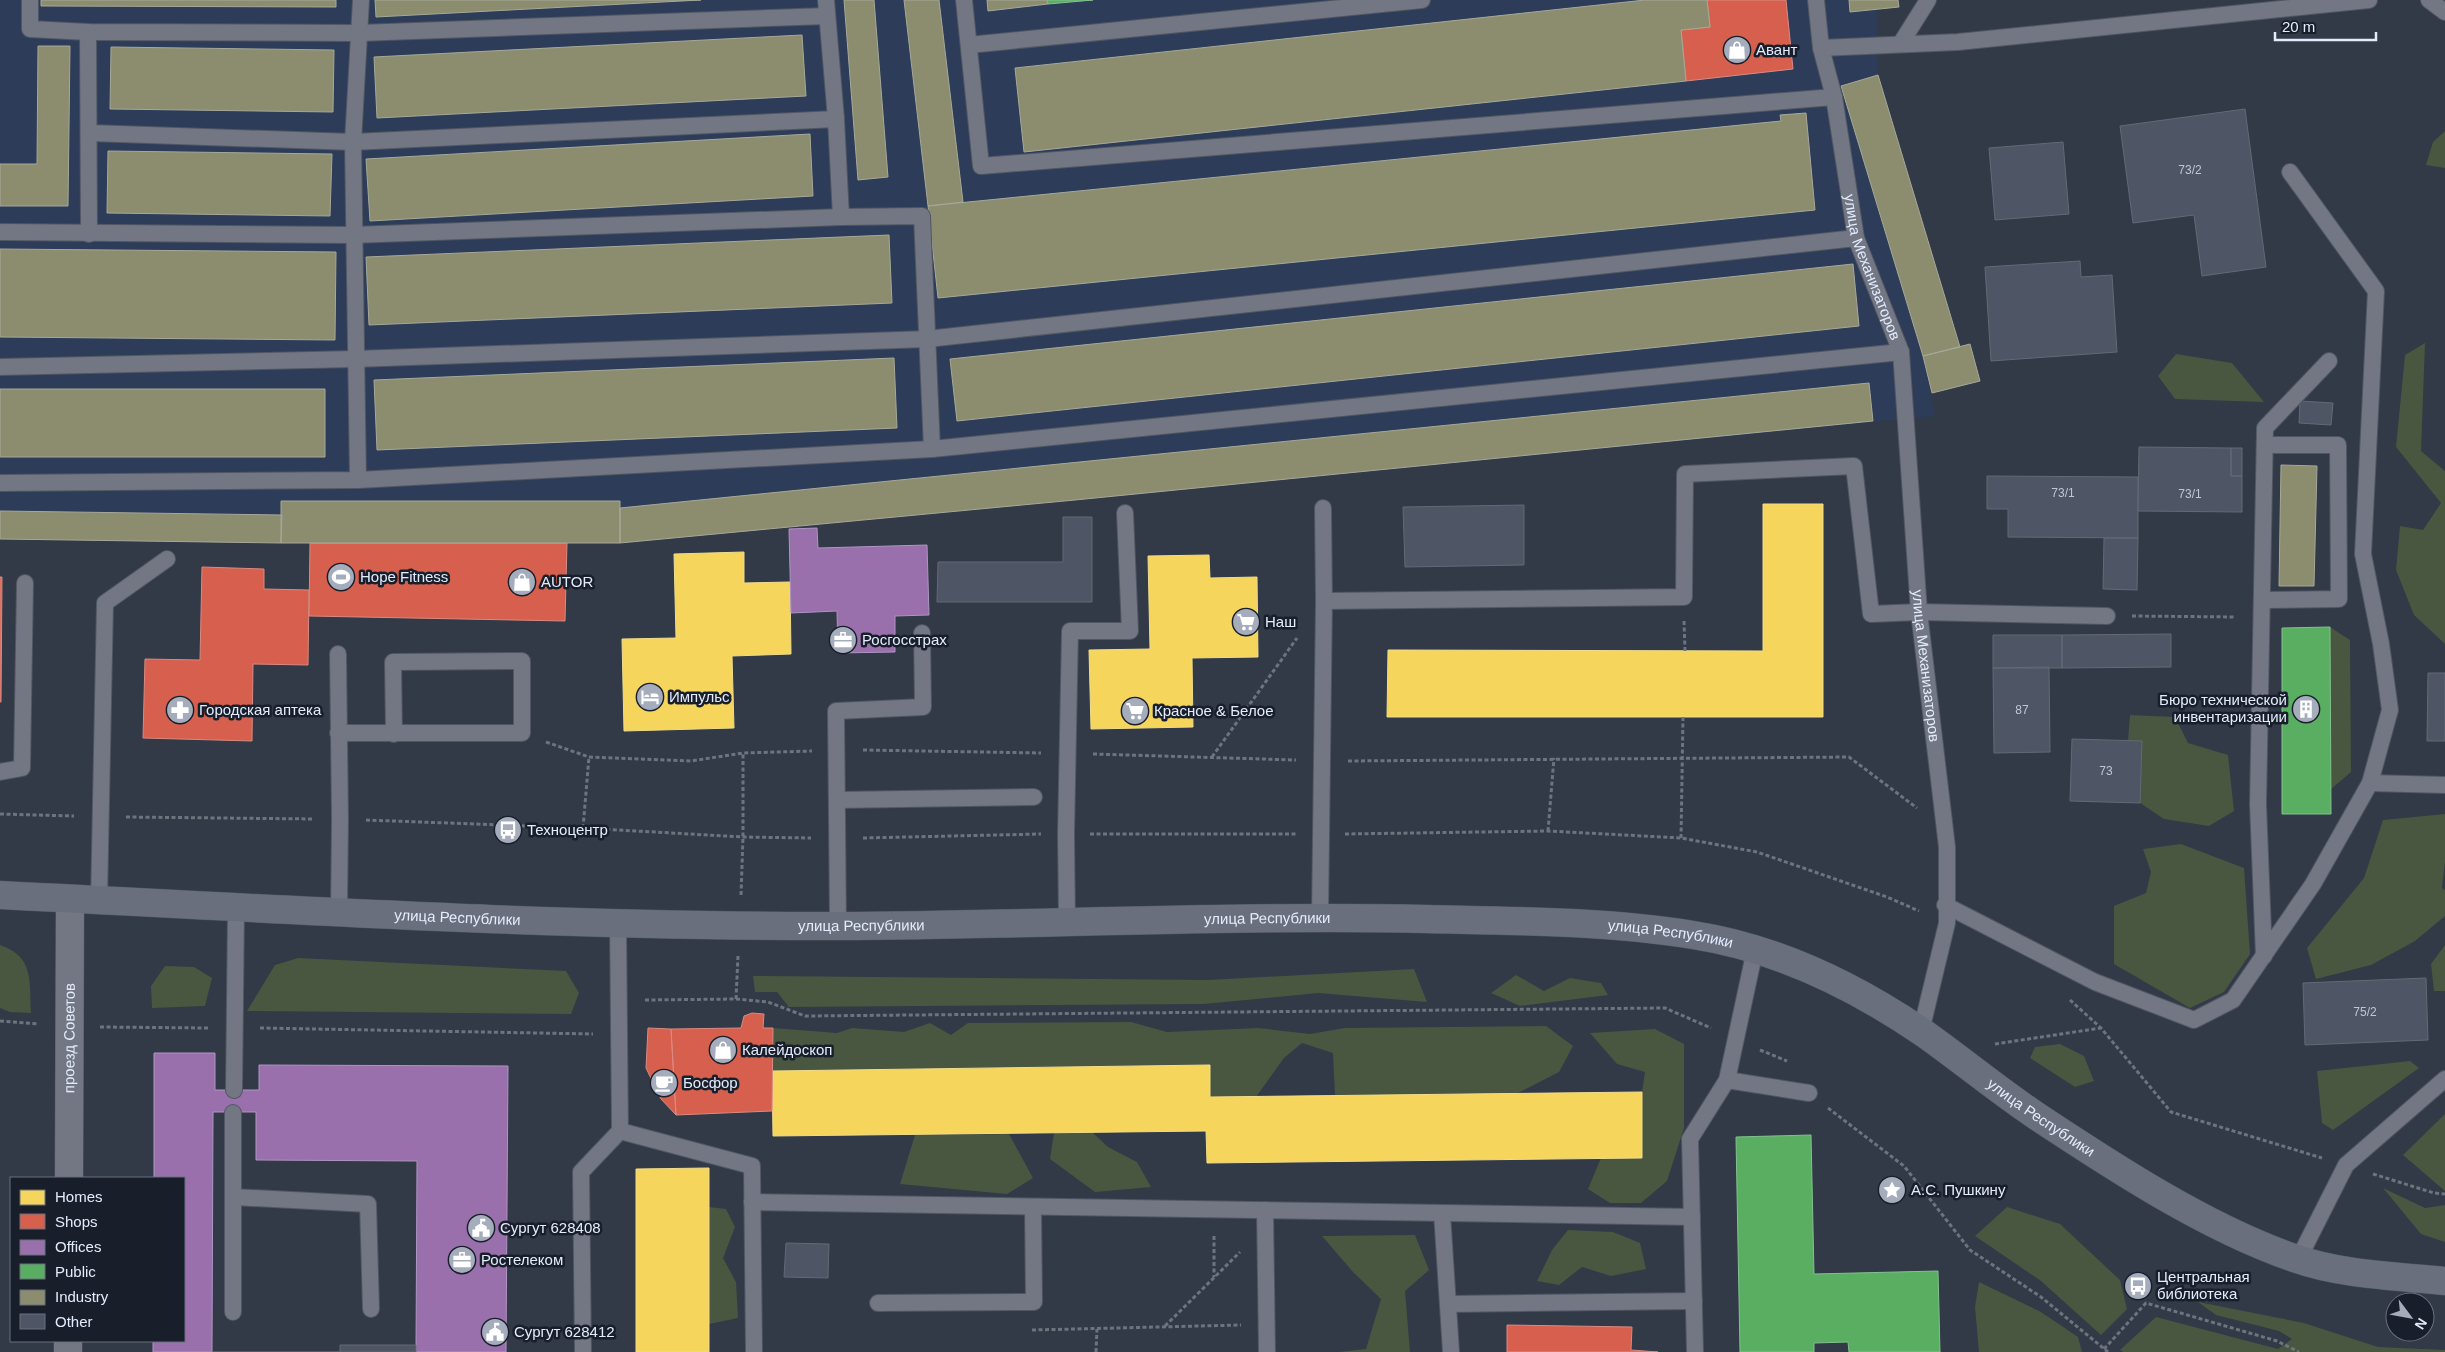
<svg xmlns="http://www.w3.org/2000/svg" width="2445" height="1352" font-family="Arial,sans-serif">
	<rect width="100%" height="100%" fill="#323947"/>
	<!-- built -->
	<path fill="#2d3c58" d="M0,0H1898L1899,7L1877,10L1878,75L1960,347L1923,356L1935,416L1075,500L620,543L0,539Z"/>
	<!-- green -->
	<path fill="#495640" d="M2445,131V168L2426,165L2433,142Z
		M2425,343L2421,451L2445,471V644L2414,615L2396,570L2400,526L2423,530L2441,503L2396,447L2405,355Z
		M2176,354L2232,363L2264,402L2175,399L2158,376Z
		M2330,627L2350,640L2351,772L2330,790Z
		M2130,715L2175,717L2188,743L2228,755L2234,811L2209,826L2164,819L2140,803L2142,741H2128Z
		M2445,814V862L2442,888L2445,890V916L2415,941L2371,965L2316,979L2307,948L2364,878L2383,820Z
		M2181,844L2244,868L2250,954L2224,992L2190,1008L2114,964V906L2146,893L2151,872L2143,849Z
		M0,945C35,957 29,982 31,1013L10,1012L0,1008Z
		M2445,945V991H2434L2431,964Z
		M298,958L566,971L579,993L571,1014L247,1011L275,965Z
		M165,966L194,967L212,978L205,1006L152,1008L151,986Z
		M1414,969L1427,1002L1318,993L1204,1004L789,1007L777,992H755L753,976L1208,980Z
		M1516,975L1544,991L1570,978L1601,983L1608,995L1520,1006L1491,993Z
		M1131,1022L1167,1032L1258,1028L1310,1034L1345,1028L1546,1026L1573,1046L1559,1072L1516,1094L1335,1096L1333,1053L1302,1043L1284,1058L1256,1097H1210V1065L772,1071L773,1028L837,1033L852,1028L904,1032L930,1023L951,1035L968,1023Z
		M1655,1029L1684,1044V1128L1667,1181L1641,1203H1610L1588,1189L1601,1158L1642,1157V1092L1645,1072L1617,1064L1590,1033Z
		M2060,1044L2084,1056L2094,1081L2075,1087L2030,1058L2035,1047Z
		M2410,1061L2419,1068L2333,1130L2322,1123L2317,1071Z
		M2445,1114V1191L2403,1155Z
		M1092,1132L1108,1147L1137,1162L1151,1187L1095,1192L1050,1159L1054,1133Z
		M1009,1134L1033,1178L1007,1194L900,1184L915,1135Z
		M2383,1188L2425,1208L2445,1205V1242L2421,1234Z
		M709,1207L726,1209L735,1227L723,1258L736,1282L738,1318L709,1324Z
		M2007,1207L2060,1224L2120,1280L2127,1309L2101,1335L2041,1281L1975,1236Z
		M1568,1230L1613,1232L1640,1243L1646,1269L1611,1276L1582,1267L1559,1285L1537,1281L1552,1250Z
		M1415,1235L1429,1270L1405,1291L1410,1352H1339L1366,1349L1381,1299L1353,1272L1322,1236Z
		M1979,1282L2041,1312L2078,1337L2082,1352H1979L1975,1307Z
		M2198,1302L2304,1323L2378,1347L2445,1350V1352H2123L2120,1350L2156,1317L2278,1349L2292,1339L2279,1331L2216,1315Z"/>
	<!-- homes -->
	<path fill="#f6d55c" stroke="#f0dc8c" d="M1763,504H1823V717H1387L1388,650L1763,651Z
		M744,552V583L790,582L791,654L732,656L734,728L624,731L622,639L676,638L674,554Z
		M1209,555L1210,578L1257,577L1258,657L1192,658L1193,727L1091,729L1089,650L1150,649L1148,556Z
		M1210,1065V1097L1642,1092V1158L1207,1163L1206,1131L773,1136L772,1071Z
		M709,1168V1352H636V1169Z"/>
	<!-- shops -->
	<path fill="#d6604d" stroke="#da8a82" d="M1707,0H1786L1793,69L1686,81L1681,30L1710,27Z
		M310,543H567L565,621L309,616Z
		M202,567L264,569V589L309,590L308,665L253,664L252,741L143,738L145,659L200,660Z
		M0,577H2L1,702H0Z
		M752,1013L764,1014L763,1028H773L772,1111L676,1115L671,1029L741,1028L744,1016Z
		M648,1028L671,1029L676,1115L661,1099L646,1068Z
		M1507,1325L1632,1327L1631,1350L1658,1352H1507Z"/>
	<!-- offices -->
	<path fill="#9970ab" stroke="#af95c4" d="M817,528L818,548L927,545L929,615L895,616V652L838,653L837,611L791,613L789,529Z
		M154,1053H215V1090H259V1065L508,1066L506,1352H416L417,1161L256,1160V1112H213L212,1352H153V1341H184V1178H154Z"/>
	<!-- public -->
	<path fill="#5aae61" stroke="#83c190" d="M1047,0H1093L1048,4Z
		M2330,627L2331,814H2282V628Z
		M1811,1135L1814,1274L1938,1271L1940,1352H1849L1848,1342L1814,1343V1352H1740L1736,1137Z"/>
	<!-- industry -->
	<path fill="#8c8c6e" stroke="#a6a999" d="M41,0H336V7L41,6Z
		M375,0H701L376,17Z
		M844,0H874L888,177L858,180Z
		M904,0H939L963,202L928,206Z
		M987,0H1047L1048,4L988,11Z
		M1645,0H1707L1710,27L1681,30L1686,81L1024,152L1015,68Z
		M1849,0H1898L1899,7L1850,12Z
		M802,35L806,96L377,118L374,57Z
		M38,46H70L68,206H0V164H37Z
		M111,47L334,50L333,112L110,109Z
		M1878,75L1960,347L1923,356L1841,86Z
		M1806,113L1815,210L938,298L928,206L1781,121L1780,115Z
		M810,134L813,196L370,221L366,159Z
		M108,151L332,154L330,216L107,213Z
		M889,235L892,303L369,325L366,257Z
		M0,249L336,252L335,340L0,337Z
		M1853,264L1859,326L957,421L950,359Z
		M1970,344L1980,381L1932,393L1923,356Z
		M894,358L897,428L377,450L374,380Z
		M1869,383L1873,421L1075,500L620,543V508Z
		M0,389H325V457H0Z
		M2281,465L2317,466L2314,586H2279Z
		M281,501H620V543H281Z
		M0,511L282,515L281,543L0,539Z"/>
	<!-- building -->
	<path fill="#4e5564" stroke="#646975" d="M2245,109L2266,267L2202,276L2194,215L2133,223L2120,126Z
		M2063,142L2069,214L1995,220L1989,148Z
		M2080,261L2081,277L2112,275L2117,352L1991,361L1985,267Z
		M2300,401L2333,403L2331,425L2299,423Z
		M2139,447L2231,448V476H2242V512L2138,511Z
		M2231,448H2242V476H2231Z
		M1987,476L2138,477V538L2008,537V509H1987Z
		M1524,505V565L1405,567L1403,507Z
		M1063,517H1092V602H937L938,562H1063Z
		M2104,538H2138L2137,590L2103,589Z
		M2171,634V667L2062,668V635Z
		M1993,635H2062V668H1993Z
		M2049,667L2050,752L1994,753L1993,668Z
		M2428,673H2445V741H2427Z
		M2072,739L2142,741L2140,803L2070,801Z
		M2426,978L2428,1040L2305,1045L2303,983Z
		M786,1243L829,1244L828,1278L784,1277Z
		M340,1345H416V1352H212H340Z"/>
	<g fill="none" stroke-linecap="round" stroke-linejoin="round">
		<!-- lane casing -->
		<g stroke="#505663" stroke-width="18">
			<g id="lane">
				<path d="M30,0V29L88,32L360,33L827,16"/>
				<path d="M826,0L836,119L841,217"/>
				<path d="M964,0L981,166L1834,97"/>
				<path id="s1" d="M1816,0L1821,48L1834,97L1856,238L1901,352L1919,612L1947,847V923L1921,1031"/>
				<path d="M2429,0L2445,12"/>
				<path d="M88,32L89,234"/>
				<path d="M1901,43L1928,0"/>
				<path d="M969,45L1422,0"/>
				<path d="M1821,48L1958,42L2369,0"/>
				<path d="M90,133L353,142L836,119"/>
				<path d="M0,232L353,235L841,217L922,216L932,449"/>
				<path d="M0,367L355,359L927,339L1856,238"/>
				<path d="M358,480L353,142L361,0"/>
				<path d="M0,483L358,480L932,449L1901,352"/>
				<path d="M2262,600L2339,599L2338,445H2265"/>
				<path d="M1324,601L1684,597L1685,474L1854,466L1871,614L1919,612L2107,616"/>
				<path d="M338,654L340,819L339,912"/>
				<path d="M338,733H522V661L393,662L394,734"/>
				<path d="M0,772L22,768L25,583"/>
				<path d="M2370,783L2445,785"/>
				<path d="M837,800L1034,797"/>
				<path d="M99,901L105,603L167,559"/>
				<path d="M1945,905L2095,982L2194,1020L2233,1000L2313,884L2370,783L2390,710L2381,644L2363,554L2376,291L2290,172"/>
				<path d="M1320,917L1324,601L1323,508"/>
				<path d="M1067,922L1066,834L1070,631H1130L1125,513"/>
				<path d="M618,923L620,1131L752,1166L754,1352"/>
				<path d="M838,926L836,711L923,707L922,633"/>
				<path d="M2264,956L2258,804L2265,428L2329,361"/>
				<path d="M1727,1080L1809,1093"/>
				<path d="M234,1090L236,909"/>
				<path d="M233,1197L368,1204L371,1309"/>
				<path d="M752,1202L1692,1217"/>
				<path d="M1265,1210L1267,1352"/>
				<path d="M1442,1213L1451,1352"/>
				<path d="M2298,1260L2346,1165L2445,1079"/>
				<path d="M878,1303L1034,1302L1033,1207"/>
				<path d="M1448,1304L1694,1301"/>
				<path d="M233,1312V1113"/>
				<path d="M583,1352L581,1172L620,1131"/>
				<path d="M1695,1352L1690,1139L1727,1080L1755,950"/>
			</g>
		</g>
		<!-- street casing -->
		<g stroke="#505663" stroke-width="29">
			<g id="street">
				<path id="s2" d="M69,1178L70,899"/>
				<path d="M68,1352V1341"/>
			</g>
		</g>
		<!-- secondary casing -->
		<g stroke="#505663" stroke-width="29">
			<g id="secondary">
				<path id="s3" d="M0,895C280,909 560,927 840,926C1036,925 1231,915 1426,919C1515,921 1605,921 1693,935C1777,948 1855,986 1925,1034C1963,1061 1999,1091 2038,1117C2115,1168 2207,1228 2294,1258C2342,1275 2395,1276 2445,1281"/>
			</g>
		</g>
		<!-- path -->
		<path stroke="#6e747e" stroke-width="3" stroke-dasharray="4 2.5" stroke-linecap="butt" d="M2132,616L2236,617
			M1684,621L1685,651
			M546,742L589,757L691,761L743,753L812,751
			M863,750L1041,753
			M1093,754L1296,760
			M1212,757L1297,638
			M1348,761L1849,757L1917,808
			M0,814L74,816
			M126,817L314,819
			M366,820L583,828L743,837L811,838
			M583,828L589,757
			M1548,831L1554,758
			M1090,834H1296
			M1345,834L1548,831L1681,838L1757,852L1887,897L1919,911
			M863,838L1041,834
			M1681,838L1683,717
			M741,895L743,837V753
			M736,999L738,956
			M645,1000L736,999L768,1002L805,1016L1665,1008L1711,1028
			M2070,1000L2101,1028L2171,1112L2322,1158
			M0,1021L39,1024
			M100,1027L208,1028
			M260,1028L593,1034
			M1995,1044L2101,1028
			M1760,1050L1787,1061
			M1828,1108L1904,1166L1970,1250L2041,1297L2108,1352
			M2373,1174L2434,1193L2445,1194
			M1214,1236V1277
			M1165,1326L1240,1252
			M1032,1330L1241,1325
			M2104,1349L2146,1303L2277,1341L2299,1352
			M1096,1352L1097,1329"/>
		<!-- lane -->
		<use href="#lane" stroke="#727783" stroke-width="16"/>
		<!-- street -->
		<use href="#street" stroke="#727783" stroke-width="28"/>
		<!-- secondary -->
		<use href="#secondary" stroke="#696f7d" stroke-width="28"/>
	</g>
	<!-- icons -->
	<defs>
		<g id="shop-disc" transform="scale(1.4375)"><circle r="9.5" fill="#a5adbd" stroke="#181e2a"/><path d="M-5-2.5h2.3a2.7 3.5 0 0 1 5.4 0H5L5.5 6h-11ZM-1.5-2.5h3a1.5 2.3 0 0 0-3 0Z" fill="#fff"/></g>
		<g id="stadium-disc" transform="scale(1.4375)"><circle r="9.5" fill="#a5adbd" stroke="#181e2a"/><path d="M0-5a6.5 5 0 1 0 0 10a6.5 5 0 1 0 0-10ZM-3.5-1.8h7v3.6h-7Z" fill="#fff"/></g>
		<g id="supermarket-disc" transform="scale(1.4375)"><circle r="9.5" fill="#a5adbd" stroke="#181e2a"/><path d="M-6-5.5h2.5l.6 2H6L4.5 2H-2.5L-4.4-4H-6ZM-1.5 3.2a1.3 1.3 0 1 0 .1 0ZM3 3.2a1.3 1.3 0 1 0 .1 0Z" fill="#fff"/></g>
		<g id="office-disc" transform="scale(1.4375)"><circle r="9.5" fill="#a5adbd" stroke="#181e2a"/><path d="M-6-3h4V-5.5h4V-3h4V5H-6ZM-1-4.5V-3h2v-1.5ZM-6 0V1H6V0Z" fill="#fff"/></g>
		<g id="hotel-disc" transform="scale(1.4375)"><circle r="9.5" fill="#a5adbd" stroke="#181e2a"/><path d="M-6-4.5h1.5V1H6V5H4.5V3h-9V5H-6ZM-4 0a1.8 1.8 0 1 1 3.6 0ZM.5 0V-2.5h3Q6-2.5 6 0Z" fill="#fff"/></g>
		<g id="building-disc" transform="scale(1.4375)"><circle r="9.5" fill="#a5adbd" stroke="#181e2a"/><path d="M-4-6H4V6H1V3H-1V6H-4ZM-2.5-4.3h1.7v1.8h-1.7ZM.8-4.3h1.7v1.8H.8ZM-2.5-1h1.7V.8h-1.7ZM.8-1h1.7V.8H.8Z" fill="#fff"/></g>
		<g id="pharmacy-disc" transform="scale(1.4375)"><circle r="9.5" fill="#a5adbd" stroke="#181e2a"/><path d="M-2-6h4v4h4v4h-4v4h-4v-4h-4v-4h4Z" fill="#fff"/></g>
		<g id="bus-disc" transform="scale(1.4375)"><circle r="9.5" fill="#a5adbd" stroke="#181e2a"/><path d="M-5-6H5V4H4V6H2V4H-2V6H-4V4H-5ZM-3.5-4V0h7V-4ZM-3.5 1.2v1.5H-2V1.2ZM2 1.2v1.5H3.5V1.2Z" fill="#fff"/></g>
		<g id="cafe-disc" transform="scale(1.4375)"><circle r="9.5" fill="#a5adbd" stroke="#181e2a"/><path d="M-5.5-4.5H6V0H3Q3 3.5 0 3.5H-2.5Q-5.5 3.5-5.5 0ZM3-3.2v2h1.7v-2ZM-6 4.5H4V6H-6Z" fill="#fff"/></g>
		<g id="sight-disc" transform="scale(1.4375)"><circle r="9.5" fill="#a5adbd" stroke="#181e2a"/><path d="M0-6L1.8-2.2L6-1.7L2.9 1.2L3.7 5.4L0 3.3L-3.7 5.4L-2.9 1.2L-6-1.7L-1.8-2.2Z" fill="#fff"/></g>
		<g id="civic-disc" transform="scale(1.4375)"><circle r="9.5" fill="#a5adbd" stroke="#181e2a"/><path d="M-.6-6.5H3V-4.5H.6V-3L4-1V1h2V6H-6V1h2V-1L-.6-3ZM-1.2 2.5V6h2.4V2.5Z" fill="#fff"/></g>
	</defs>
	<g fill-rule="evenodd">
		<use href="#shop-disc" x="1737" y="50"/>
		<use href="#stadium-disc" x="341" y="577"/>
		<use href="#shop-disc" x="522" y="582"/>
		<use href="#supermarket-disc" x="1246" y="622"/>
		<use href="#office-disc" x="843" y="640"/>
		<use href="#hotel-disc" x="650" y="697"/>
		<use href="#building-disc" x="2306" y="709"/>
		<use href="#pharmacy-disc" x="180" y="710"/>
		<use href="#supermarket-disc" x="1135" y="711"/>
		<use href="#bus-disc" x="508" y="830"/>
		<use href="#shop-disc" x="723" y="1050"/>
		<use href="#cafe-disc" x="664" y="1083"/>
		<use href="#sight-disc" x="1892" y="1190"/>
		<use href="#civic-disc" x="481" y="1228"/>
		<use href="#office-disc" x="462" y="1260"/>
		<use href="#bus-disc" x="2138" y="1286"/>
		<use href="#civic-disc" x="495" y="1332"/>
	</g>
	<g text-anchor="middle" stroke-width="5" stroke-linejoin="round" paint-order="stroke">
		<!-- number labels -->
		<g font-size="12" fill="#bec6d7">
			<text x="2190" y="174">73/2</text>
			<text x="2063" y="497">73/1</text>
			<text x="2190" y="498">73/1</text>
			<text x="2022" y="714">87</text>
			<text x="2106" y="775">73</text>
			<text x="2365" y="1016">75/2</text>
		</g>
		<!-- poi labels -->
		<g font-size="15" fill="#e3ecfd" stroke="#181e2a" text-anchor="start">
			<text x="1756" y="55">Авант</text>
			<text x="360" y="582">Hope Fitness</text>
			<text x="541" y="587">AUTOR</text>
			<text x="1265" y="627">Наш</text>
			<text x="862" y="645">Росгосстрах</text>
			<text x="669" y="702">Импульс</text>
			<text x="2287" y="705" text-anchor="end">Бюро технической<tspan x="2287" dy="17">инвентаризации</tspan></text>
			<text x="199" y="715">Городская аптека</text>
			<text x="1154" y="716">Красное &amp; Белое</text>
			<text x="527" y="835">Техноцентр</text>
			<text x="742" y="1055">Калейдоскоп</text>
			<text x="683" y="1088">Босфор</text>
			<text x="1911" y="1195">А.С. Пушкину</text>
			<text x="500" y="1233">Сургут 628408</text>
			<text x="481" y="1265">Ростелеком</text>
			<text x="2157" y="1282">Центральная<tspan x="2157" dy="17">библиотека</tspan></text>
			<text x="514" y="1337">Сургут 628412</text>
		</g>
		<!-- street labels -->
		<g font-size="15" fill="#e3ecfd" stroke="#181e2a">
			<text dy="5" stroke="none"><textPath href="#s1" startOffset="274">улица Механизаторов</textPath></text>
			<text dy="5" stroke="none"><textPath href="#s1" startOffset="679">улица Механизаторов</textPath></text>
			<text dy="5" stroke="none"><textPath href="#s3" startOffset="458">улица Республики</textPath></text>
			<text dy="5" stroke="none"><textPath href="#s3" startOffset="1268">улица Республики</textPath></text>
			<text dy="5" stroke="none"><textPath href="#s3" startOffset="862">улица Республики</textPath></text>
			<text dy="5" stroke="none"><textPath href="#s3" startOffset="1672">улица Республики</textPath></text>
			<text dy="5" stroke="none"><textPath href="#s2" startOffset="140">проезд Советов</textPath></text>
			<text dy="5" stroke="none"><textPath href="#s3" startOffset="2092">улица Республики</textPath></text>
		</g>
	</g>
	<!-- legend -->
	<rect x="10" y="1177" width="175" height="165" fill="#181e2a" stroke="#69707e"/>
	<rect x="20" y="1190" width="25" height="15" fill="#f6d55c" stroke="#69707e"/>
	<text x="55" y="1202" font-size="15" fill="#e3ecfd">Homes</text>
	<rect x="20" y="1214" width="25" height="15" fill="#d6604d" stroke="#69707e"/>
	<text x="55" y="1227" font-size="15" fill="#e3ecfd">Shops</text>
	<rect x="20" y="1240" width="25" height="15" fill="#9970ab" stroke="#69707e"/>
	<text x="55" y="1252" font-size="15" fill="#e3ecfd">Offices</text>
	<rect x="20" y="1264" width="25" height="15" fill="#5aae61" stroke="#69707e"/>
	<text x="55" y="1277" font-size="15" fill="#e3ecfd">Public</text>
	<rect x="20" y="1290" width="25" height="15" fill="#8c8c6e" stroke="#69707e"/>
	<text x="55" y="1302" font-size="15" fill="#e3ecfd">Industry</text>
	<rect x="20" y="1314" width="25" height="15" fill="#4e5564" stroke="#69707e"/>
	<text x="55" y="1327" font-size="15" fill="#e3ecfd">Other</text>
	<!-- north arrow -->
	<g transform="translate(2410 1317) rotate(122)"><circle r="24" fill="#181e2a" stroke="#69707e"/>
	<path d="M0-4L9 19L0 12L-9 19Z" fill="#a5adbd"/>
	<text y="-8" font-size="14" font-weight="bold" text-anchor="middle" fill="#e3ecfd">N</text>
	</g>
	<!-- scale -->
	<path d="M2275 32v8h101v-8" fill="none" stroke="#e3ecfd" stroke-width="2.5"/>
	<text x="2282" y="32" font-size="15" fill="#e3ecfd" stroke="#181e2a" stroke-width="4" paint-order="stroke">20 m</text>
</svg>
